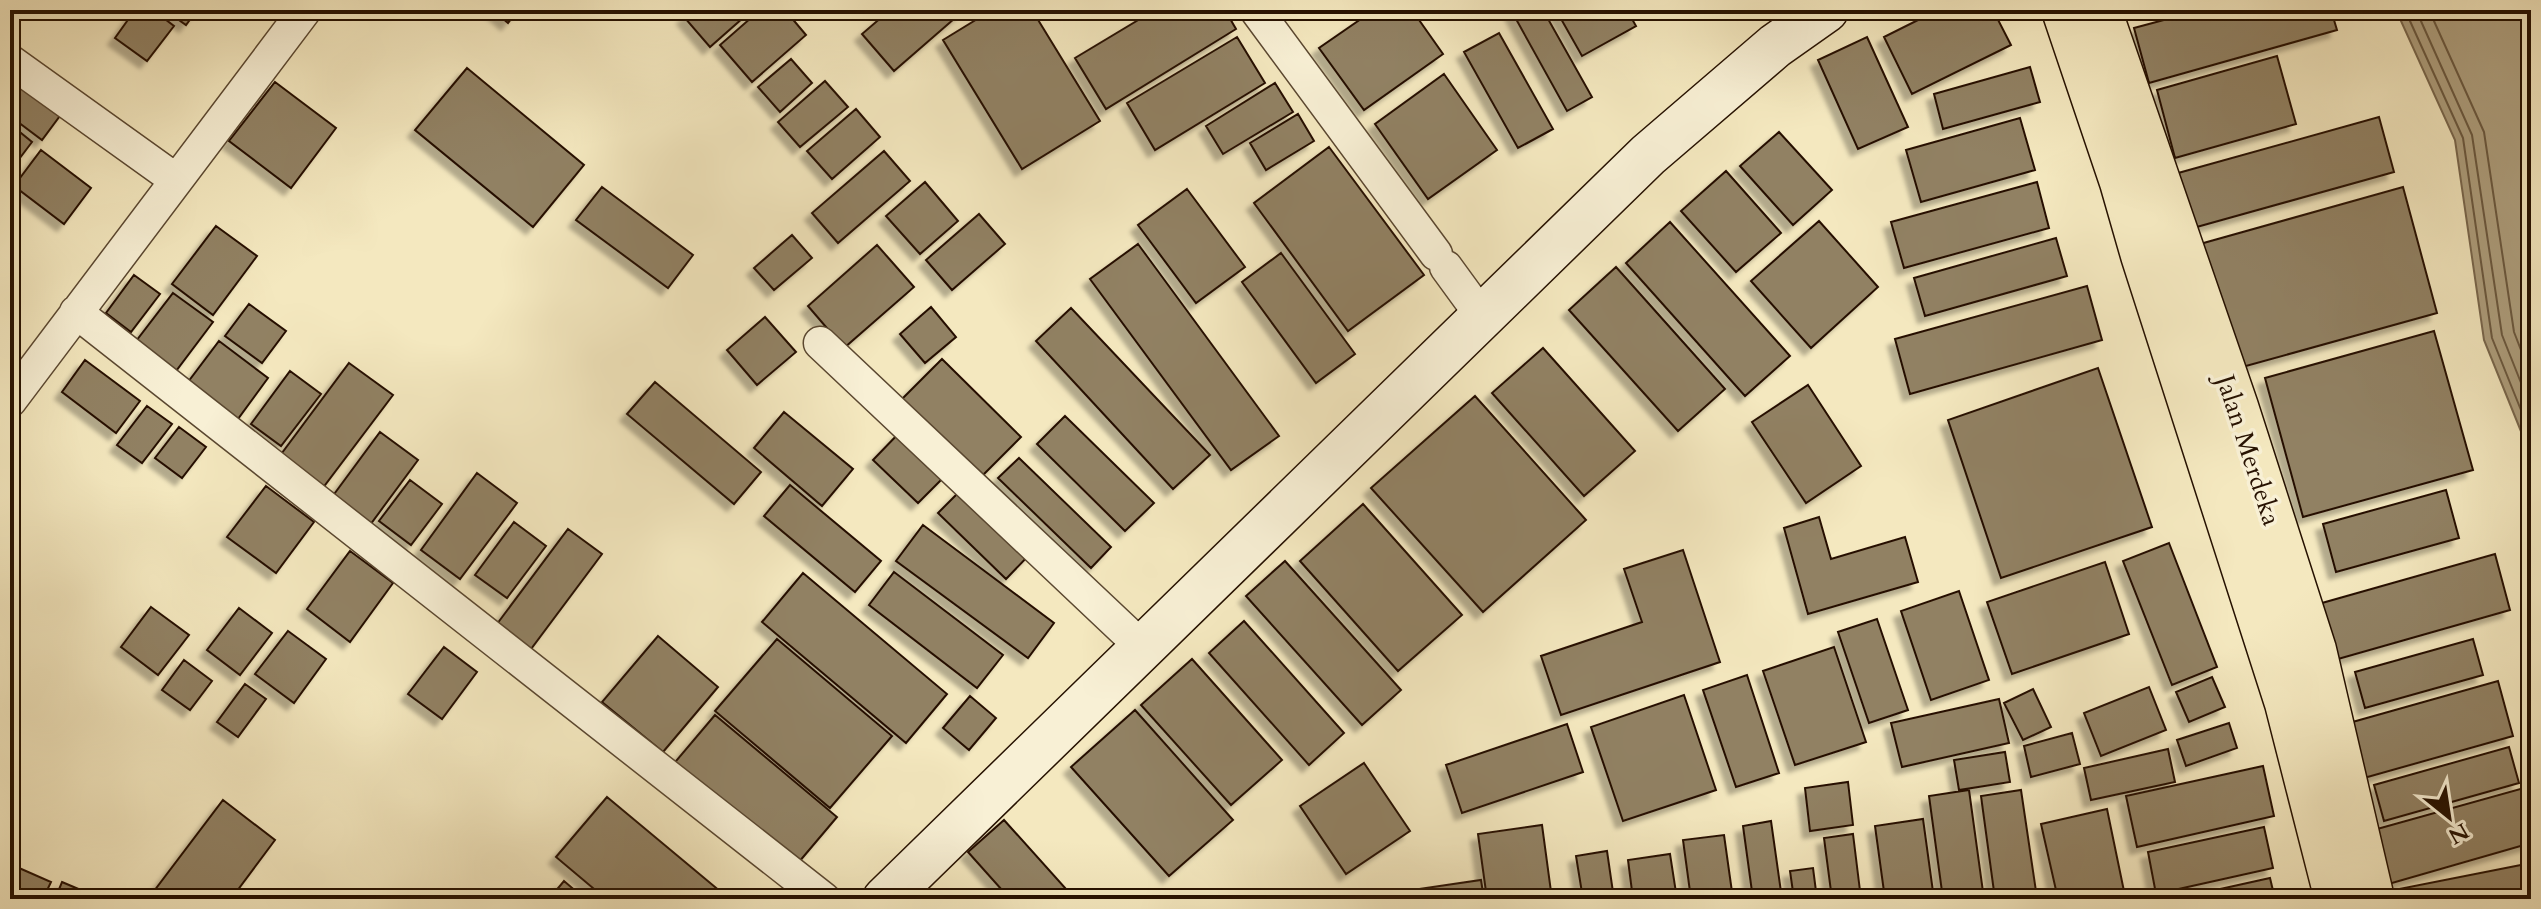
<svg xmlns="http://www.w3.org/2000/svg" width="2541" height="909" font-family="Cardo,serif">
	<defs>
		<filter id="shadow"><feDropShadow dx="-7" dy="7" stdDeviation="2" flood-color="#0004"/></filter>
	</defs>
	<rect width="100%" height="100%" fill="#f4e8bf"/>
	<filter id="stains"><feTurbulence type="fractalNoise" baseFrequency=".0025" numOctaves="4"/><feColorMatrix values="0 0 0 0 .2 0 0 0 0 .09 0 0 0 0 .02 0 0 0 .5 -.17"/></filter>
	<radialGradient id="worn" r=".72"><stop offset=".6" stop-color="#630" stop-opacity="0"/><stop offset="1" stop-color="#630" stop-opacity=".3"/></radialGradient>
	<!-- water -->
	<path fill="#ae9f7e" stroke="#78664c" stroke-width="2" d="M2396,10H2531V456L2484,340L2455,140Z"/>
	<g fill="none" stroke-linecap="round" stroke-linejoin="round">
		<!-- shore -->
		<path stroke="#6a583f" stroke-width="2" d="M2405,10L2463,138L2492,338L2531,435
			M2416,10L2472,135L2502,335L2531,408
			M2429,10L2484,132L2514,332L2531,376"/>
	</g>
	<!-- building -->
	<path fill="#918163" stroke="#261100" stroke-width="2" filter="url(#shadow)" d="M135,10H153L174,26L147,61L115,38Z
		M165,10H197L186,25Z
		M493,10H518L508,23Z
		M693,10H752L710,47L684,17Z
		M760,10H785L806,35L752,82L720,45Z
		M890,10H960L962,12L894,71L862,34Z
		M992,10H1032L1100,121L1022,169L943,40Z
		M1155,10H1225L1236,29L1106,109L1075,58Z
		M1374,10H1412L1443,54L1364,110L1319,48Z
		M1511,10H1543L1592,97L1567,111Z
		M1556,10H1627L1636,26L1582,56Z
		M1938,10H1993L2011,45L1912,94L1884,37Z
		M2201,10H2331L2337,30L2149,83L2134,28Z
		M1499,33L1553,129L1518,148L1464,52Z
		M1237,37L1265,83L1155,150L1127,103Z
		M1867,37L1908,127L1858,149L1818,60Z
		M2277,56L2296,124L2175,158L2157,90Z
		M791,59L812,83L780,112L758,87Z
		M2030,67L2040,102L1943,129L1934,94Z
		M467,68L584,165L533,227L415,130Z
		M24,73L68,105L42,140L10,116V92Z
		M1444,74L1497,150L1428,199L1375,124Z
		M825,81L848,107L800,147L778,122Z
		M275,82L336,128L291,188L229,141Z
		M1275,83L1293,112L1223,154L1206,126Z
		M856,109L880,137L832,179L807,151Z
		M1298,114L1314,141L1266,170L1250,143Z
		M2379,117L2394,172L2186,230L2171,175Z
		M2020,118L2035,170L1921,202L1906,150Z
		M10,124L32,142L10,171Z
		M1779,132L1832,190L1793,225L1740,166Z
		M1329,147L1424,275L1348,331L1254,203Z
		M41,150L91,188L64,224L14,186Z
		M884,151L910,181L838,243L812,213Z
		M1726,171L1781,233L1736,272L1681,211Z
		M925,182L958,221L920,254L886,216Z
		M2037,182L2049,228L1904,268L1891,222Z
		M602,187L693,255L668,288L576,220Z
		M2403,187L2437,313L2235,369L2200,244Z
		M1187,189L1245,267L1196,303L1138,225Z
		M979,214L1005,244L952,290L926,260Z
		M1819,221L1878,287L1811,348L1751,281Z
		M1670,222L1790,356L1745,396L1626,263Z
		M216,226L257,256L213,315L172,284Z
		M792,235L812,258L774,290L754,268Z
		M2056,238L2067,276L1925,316L1914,278Z
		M1138,244L1279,436L1231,470L1090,279Z
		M877,245L914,287L844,348L808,306Z
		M1281,253L1355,354L1316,383L1242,282Z
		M1616,267L1725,389L1678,431L1569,310Z
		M134,275L160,294L131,332L106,313Z
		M2087,286L2102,340L1910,394L1895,339Z
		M173,293L213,322L170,379L130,349Z
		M249,304L286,331L262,363L225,336Z
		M931,307L956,337L925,363L900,334Z
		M1071,308L1210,455L1173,489L1036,341Z
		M765,317L796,352L757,385L727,350Z
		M2434,331L2473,470L2303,517L2265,378Z
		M219,341L268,378L235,423L185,386Z
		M1543,348L1635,451L1584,496L1492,393Z
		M942,359L1021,437L981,477L901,400Z
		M85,360L140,401L116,433L62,392Z
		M349,363L393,395L322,489L279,457Z
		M2098,368L2152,527L2001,578L1948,420Z
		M290,371L321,394L281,446L251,424Z
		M655,382L761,472L734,504L627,414Z
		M1808,385L1861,466L1806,503L1752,422Z
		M1475,396L1586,520L1483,612L1371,488Z
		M147,406L172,424L142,463L117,445Z
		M784,412L853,469L822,506L754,448Z
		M1065,416L1154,503L1125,531L1037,444Z
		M179,427L206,447L182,478L155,458Z
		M901,431L946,475L918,503L873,460Z
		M380,432L418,460L370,525L332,497Z
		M1019,458L1111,547L1091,568L998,478Z
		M477,473L517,503L460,579L421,550Z
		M410,480L442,504L411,545L379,521Z
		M790,485L881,561L855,592L764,516Z
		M266,486L314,522L276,573L227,537Z
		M964,487L1031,553L1006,579L938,513Z
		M2446,490L2459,538L2336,572L2323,524Z
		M1363,504L1462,615L1398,671L1300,561Z
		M1819,517L1831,559L1905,537L1918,582L1808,614L1784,528Z
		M514,522L546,546L507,598L475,575Z
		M923,525L1054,623L1028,658L896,561Z
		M568,529L602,554L525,657L491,632Z
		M2169,543L2217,667L2172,685L2123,561Z
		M1683,550L1720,662L1561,715L1541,656L1642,622L1624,569Z
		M350,551L393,583L350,642L307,609Z
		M2495,554L2510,610L2338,659L2322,603Z
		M1285,561L1401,690L1362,725L1246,596Z
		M2105,562L2129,634L2012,674L1987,602Z
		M894,572L1003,655L977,688L869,605Z
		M803,573L947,694L906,743L762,622Z
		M1959,591L1989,680L1931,700L1901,611Z
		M151,607L189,635L158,675L121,647Z
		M239,608L272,633L240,675L207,650Z
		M1877,619L1908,710L1869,723L1838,632Z
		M1244,621L1344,733L1309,765L1209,653Z
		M288,631L326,659L294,703L255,674Z
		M658,636L718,687L663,752L602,702Z
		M777,639L892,736L830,808L715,711Z
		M2473,639L2483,675L2365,708L2355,672Z
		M444,647L477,672L442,719L408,694Z
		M1834,647L1866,742L1795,765L1763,671Z
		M1192,659L1282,760L1231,805L1141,705Z
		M184,660L212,681L190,710L162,690Z
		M1747,675L1779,773L1736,787L1703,690Z
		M2212,677L2225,707L2189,722L2176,692Z
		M2498,681L2513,736L2364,778L2349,723Z
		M245,684L266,699L238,737L217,722Z
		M2149,687L2166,730L2101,756L2084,713Z
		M2033,689L2051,727L2023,740L2004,703Z
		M1684,695L1716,790L1623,821L1591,727Z
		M970,696L996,718L969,750L943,728Z
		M1999,699L2009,743L1902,767L1891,723Z
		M1135,710L1233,820L1169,876L1071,767Z
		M715,715L837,817L793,869L671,767Z
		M2229,723L2237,748L2186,766L2177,740Z
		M1567,724L1583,772L1462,813L1446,765Z
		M2072,733L2080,764L2031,777L2024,746Z
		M2509,747L2519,783L2384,821L2374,785Z
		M2168,749L2175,782L2091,800L2084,768Z
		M2005,752L2010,782L1959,790L1954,760Z
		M1364,763L1410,831L1346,874L1300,806Z
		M2263,766L2274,816L2137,847L2126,796Z
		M1848,782L1853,825L1810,831L1805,788Z
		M2531,786V843L2385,885L2370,831Z
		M1969,790L1984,899H1943L1929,796Z
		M2021,790L2037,898L1995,899L1981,796Z
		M607,797L727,897L726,899H606L556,857Z
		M223,800L275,840L231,899H148Z
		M2107,809L2125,896L2110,899H2058L2041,824Z
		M1923,819L1934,899H1885L1875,826Z
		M1004,820L1075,899H1010L968,852Z
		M1771,821L1782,899H1753L1743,826Z
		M1542,825L1552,899H1487L1478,834Z
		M2264,827L2273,868L2156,894L2148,852Z
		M1853,834L1861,899H1832L1824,838Z
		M1724,835L1733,899H1691L1683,840Z
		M1607,851L1614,899H1583L1576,856Z
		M1670,854L1677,899H1633L1628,860Z
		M2531,863V899H2395L2394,890Z
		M10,864L51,882L43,899H10Z
		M1813,868L1817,899H1794L1790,871Z
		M2270,878L2275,899H2175Z
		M1481,880L1484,899H1406L1405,891Z
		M564,881L585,899H549Z
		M62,882L102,899H55Z"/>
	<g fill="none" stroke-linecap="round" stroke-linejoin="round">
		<!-- street casing -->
		<g stroke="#5a4730" stroke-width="35">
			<path id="street" d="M1256,10L1436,254
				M10,61L176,180
				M1446,267L1481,315
				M76,312L824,899
				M820,343L1142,647
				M10,401L305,10"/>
		</g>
		<!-- secondary casing -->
		<g stroke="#261100" stroke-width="47">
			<path id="secondary" d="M885,899L1648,155L1775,46L1826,10"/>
		</g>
		<!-- primary casing -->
		<g stroke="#261100" stroke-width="47">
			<path id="primary" d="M2064,10L2122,182L2143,255L2287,703L2337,899
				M2099,10L2236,407L2314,650L2372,899"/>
		</g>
		<!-- street -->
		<use href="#street" stroke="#f8f0d5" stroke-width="32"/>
		<!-- secondary -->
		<use href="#secondary" stroke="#f8f0d5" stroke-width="44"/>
		<!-- primary -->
		<use href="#primary" stroke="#f4e8bf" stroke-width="44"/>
	</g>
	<g text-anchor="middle" stroke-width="7" stroke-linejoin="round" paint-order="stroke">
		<!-- street labels -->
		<g font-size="26" fill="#261100" stroke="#f8f0d5">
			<text transform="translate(2249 450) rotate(72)" y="9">Jalan Merdeka</text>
		</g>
	</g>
	<!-- margin -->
	<rect width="2541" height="909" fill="none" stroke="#f4e8bf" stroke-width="40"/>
	<rect x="12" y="12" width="2517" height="885" fill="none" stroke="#261100" stroke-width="4"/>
	<rect x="20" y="20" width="2501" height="869" fill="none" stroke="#261100" stroke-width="2"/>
	<!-- north arrow -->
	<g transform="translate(2449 817) rotate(150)" stroke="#f8f0d5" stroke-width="6" paint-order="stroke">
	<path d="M0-6L14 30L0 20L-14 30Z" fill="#261100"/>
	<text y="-12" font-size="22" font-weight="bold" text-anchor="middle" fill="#261100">N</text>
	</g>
	<rect width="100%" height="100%" filter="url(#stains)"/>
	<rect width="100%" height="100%" fill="url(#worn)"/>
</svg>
